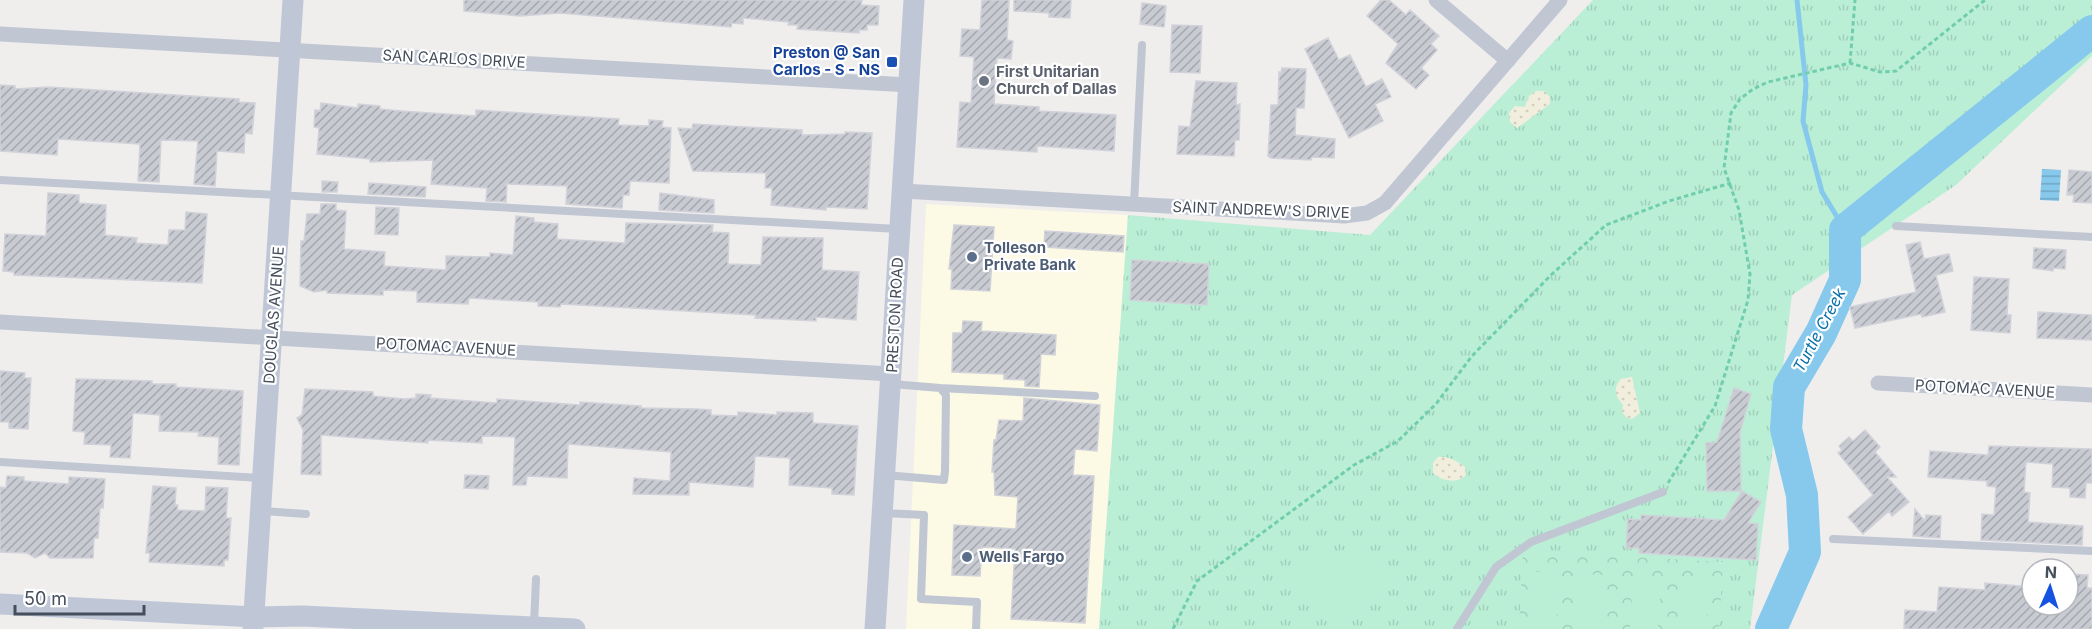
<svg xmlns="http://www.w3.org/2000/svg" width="2092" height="629" font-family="Inter,sans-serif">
	<defs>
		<pattern id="grass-tufts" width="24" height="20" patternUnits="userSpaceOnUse" patternTransform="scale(1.5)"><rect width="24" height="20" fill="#baefd6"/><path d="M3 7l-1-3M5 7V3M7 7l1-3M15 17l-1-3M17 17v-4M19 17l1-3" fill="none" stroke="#a1cfba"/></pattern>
		<pattern id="sand-dots" width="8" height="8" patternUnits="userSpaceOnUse" patternTransform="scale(1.5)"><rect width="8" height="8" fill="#f2eedd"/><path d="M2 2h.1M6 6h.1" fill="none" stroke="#d1cec0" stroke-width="1.8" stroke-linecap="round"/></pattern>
		<pattern id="park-crowns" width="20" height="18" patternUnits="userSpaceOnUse" patternTransform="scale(1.5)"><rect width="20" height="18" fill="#baefd6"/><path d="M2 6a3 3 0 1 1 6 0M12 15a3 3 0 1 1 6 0" fill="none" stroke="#a1cfba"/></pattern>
		<pattern id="water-rules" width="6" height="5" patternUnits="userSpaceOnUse" patternTransform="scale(1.5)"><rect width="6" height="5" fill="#86c9ed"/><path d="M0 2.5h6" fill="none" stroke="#6fa5c3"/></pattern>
		<pattern id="building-hatch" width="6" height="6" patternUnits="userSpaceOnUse" patternTransform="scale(1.5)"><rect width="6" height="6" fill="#c9cbd3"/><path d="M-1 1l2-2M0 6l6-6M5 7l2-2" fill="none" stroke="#a5a7ae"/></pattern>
	</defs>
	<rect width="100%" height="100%" fill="#f0eded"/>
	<!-- commercial -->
	<path fill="#fcf9e5" d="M926,204L1128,215L1099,629H906Z"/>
	<!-- grass -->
	<path fill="url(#grass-tufts)" d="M1593,0H2092V56L1956,185L1792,295L1750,629H1099L1128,215L1370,235Z"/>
	<!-- sand -->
	<path fill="url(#sand-dots)" d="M1536,91H1544L1550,97V104L1517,128L1510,122L1509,113L1515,106L1525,107L1529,96Z
		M1632,377L1640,413L1632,419L1627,418L1622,412L1623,405C1616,396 1612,389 1621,379Z
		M1438,457C1448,456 1457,461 1465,467L1466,475C1457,485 1440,480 1433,473V463Z"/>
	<!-- park -->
	<path fill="url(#park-crowns)" d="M1523,551L1723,562L1719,629H1519Z"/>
	<!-- garden -->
	<path fill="#baefd6" d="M1354,548C1411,560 1381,629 1323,611C1303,603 1281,574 1309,560C1323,553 1340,551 1354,548Z
		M1531,571L1559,573L1556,629H1527Z
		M1578,574L1606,575L1603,629H1574Z
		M1633,576L1661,578L1658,629H1630Z
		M1681,579L1709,581L1706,629H1678Z"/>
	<!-- water -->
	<path fill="url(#water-rules)" d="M2042,169L2061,170L2059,201L2040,200Z"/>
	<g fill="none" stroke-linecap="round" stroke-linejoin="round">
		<!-- stream -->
		<path stroke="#86c9ed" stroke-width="5" d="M1797,0L1806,85L1803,121L1822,192L1845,230"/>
		<!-- river -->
		<path stroke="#86c9ed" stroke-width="32" d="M1771,629L1805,552L1802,495L1786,429L1789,387L1821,333L1845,280V230L2092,31"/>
	</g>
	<!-- building -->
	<path fill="url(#building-hatch)" stroke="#d1d2d9" stroke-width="1.5" d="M464,0H862L861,5L879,6L878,25H867V30H859V33L797,29L798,25H788L789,22L743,18V24L732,23L731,27L560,13L520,16L464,11Z
		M982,0H1009L1007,40L1013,41L1011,59L997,58L994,104L1039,107V111L1116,115L1114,151L1037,146V152L957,147L960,102L971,103L974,57L960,56L962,29L980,30Z
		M1014,0H1071L1070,18L1049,17V13L1014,11Z
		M1381,0H1389L1406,15L1410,10L1439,36L1431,44L1437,50L1421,68L1429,75L1416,89L1386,63L1398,44L1367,16Z
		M1142,3L1166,6L1164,27L1140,24Z
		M1172,25L1202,26L1200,73L1170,72Z
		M1328,38L1339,60L1350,55L1366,87L1382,79L1391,97L1375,104L1383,121L1349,138L1305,49Z
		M1282,68L1306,69L1304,108H1296L1295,135L1335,139L1334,158L1312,157L1311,160L1271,158L1268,156L1271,105H1278L1279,72L1281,73Z
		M1196,81L1237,83L1236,105L1240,104L1239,140H1235L1234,156L1177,154L1179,126L1190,127Z
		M0,85L15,86V89L49,87L239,99V102L255,103L252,134L245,133L244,153L217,151L215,186L194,184L198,141L161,140L159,182L138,181L140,144L58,139L57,155L0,151Z
		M321,103L358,108V104L380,106V109L401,111L476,116V110L619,119L618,125L649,126V120L663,121L662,127L671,128L669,183L630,181L629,195H623L622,208L566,204L567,186L507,184L506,202L486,201L487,188L431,184L433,160L370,162V159L317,154L319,128L314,127L315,110L320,111Z
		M693,124L802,130V135L845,134V132L872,133L867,209L826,207V210L771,205L772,188H765L766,173L693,171L678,128L692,129Z
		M2069,170L2092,172V203L2073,202L2074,195H2067Z
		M322,181L338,182L337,192H322Z
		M369,183L426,187L425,197L368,194Z
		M48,193L79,195V203L106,205L105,235L137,238L136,243L168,245L169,230H185L186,212L207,214L202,283L14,275V272L3,271L5,234L46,236Z
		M660,193L714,200V213L659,210Z
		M321,204H336V210L346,211L344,249L385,252L384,266L446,270V256L490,257V253L513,255L516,216L534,218V222L558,224L557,239L625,243L626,223L713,225L712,232L729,233L728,264L761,265L763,237L823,238L822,270L859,272L856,320L816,317V321L755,318L756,315L561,304L560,307L538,306V302L469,298L468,304L417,302V291L383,290V295L327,293V290L314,292L300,286L301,241H304L307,214H320Z
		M376,207L399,208L398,235L375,234Z
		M954,225L994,227L990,291L951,289L952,269H949Z
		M1045,231L1124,236L1123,252L1044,247Z
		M1920,242L1924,259L1949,254L1953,271L1936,275L1945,312L1922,317L1921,314L1855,328L1850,307L1916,292L1906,245Z
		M2034,248L2066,250L2065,269L2053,268V271L2033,268Z
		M1132,260L1209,264L1207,305L1130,300Z
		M1974,277L2009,279L2007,315H2011L2010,333L1971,330Z
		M2038,312L2092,315V340L2037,338Z
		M963,321L982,322L981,331L1056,335L1055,355L1041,354L1039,387L1025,386V380L1004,379V374L952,372L953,333H962Z
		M0,371L25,373L24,378H31L28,429L9,428V422H0Z
		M76,379L152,381V384H176V387L243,391L239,465L218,464L219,437L198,436L199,432L159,431L160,415L133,413L130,458L110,457L111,445L84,444L85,432L73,431Z
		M1734,388L1751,394L1740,432L1741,491H1707L1706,443L1717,442Z
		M305,389L373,392V396L404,399L416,398V394L431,395L430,398L497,403V399L580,405V402L641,406V408L697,409L711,410V415L738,416V412L777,415V412L813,413V423L858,426L854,495L832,494V488L789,485L790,458L755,456L753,487L689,482V495L633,494L634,478L670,481L671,452L568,444L567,478L527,476L526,485H513L515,437L482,436V443L428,440V443L321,435V475L301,474L303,430L297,418L302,415Z
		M1024,398L1100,405L1097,451L1075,449L1073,475L1094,476L1085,623L1011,619L1015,549L982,547L980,576L952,575L954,525L1016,529L1018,497L995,495L994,472H992L994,440H996L999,420L1023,421Z
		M1865,430L1880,447L1875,452L1896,477H1887L1909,502L1892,516L1889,511L1863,534L1848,517L1873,495L1838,453L1842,450L1839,446L1849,437L1853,441Z
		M1989,446L2092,449V483H2086L2085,498L2070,497V488L2052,487L2053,464L2026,462L2024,492L2030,493L2028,522L2083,526L2082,545L1981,540L1982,514L1994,515L1996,487L1987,486V481L1928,477L1930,451L1988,455Z
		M465,475L489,476L488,489L464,488Z
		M7,476L24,477V481L69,484V477L105,479L103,508H100L98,538H94L93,558H50L45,553L35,558L27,553L0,552V487L6,488Z
		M153,486L176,488L175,505H178L177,510L205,511L206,487L228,488L226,518H231L228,560H224V566L149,562L150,553H146Z
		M1742,491L1761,502L1748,523L1758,524L1756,560L1639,553V548H1626L1628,519L1641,520V515L1724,520Z
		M1915,509L1925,521L1926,515L1941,516L1940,538L1913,536Z
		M2068,574L2088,575L2087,588H2092V629H1904L1905,610L1937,612L1939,587L1985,590V583L2032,587V605H2068Z"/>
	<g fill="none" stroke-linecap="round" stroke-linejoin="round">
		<!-- path -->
		<path stroke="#71cead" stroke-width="3" stroke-dasharray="4.5 3" stroke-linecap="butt" d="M1850,63L1855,0
			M1668,483L1715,406L1748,300L1750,274L1739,210L1724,168L1731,113L1740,99L1753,89L1768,82L1850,63L1880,72L1896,71L1985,0
			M1173,629L1197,581L1354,465L1398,441L1436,404L1472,356L1551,275L1606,225L1669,201L1731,183"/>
		<!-- lane -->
		<path stroke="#c0c7d3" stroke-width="8" d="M0,180L898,229
			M1134,204L1142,45
			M1896,226L2092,237
			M940,388L1095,396
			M0,462L262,478
			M885,475L944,480L945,471L946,395L940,388L892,384
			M263,511L306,514
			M884,513L924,515L921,599L977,602L976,629
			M1833,539L2092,551
			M534,625L536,579
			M1457,629L1496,567L1531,542L1663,492"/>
		<!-- street -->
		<path stroke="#c0c7d3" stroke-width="15" d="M1436,0L1508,61
			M0,34L909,85
			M902,191L1344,216L1367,213L1385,203L1560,0
			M0,322L891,374
			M1878,383L2092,395"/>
		<!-- secondary -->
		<path stroke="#bfc7d7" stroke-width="21" d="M0,604L255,617L303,616L575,629
			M253,629L293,0
			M875,629L914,0"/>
	</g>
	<!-- markers -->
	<rect fill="#1a4fb4" stroke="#fff" stroke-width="2" x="886" y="56" width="12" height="12" rx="3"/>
	<circle fill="#6b7280" stroke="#fff" stroke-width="2" cx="984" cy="81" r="6"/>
	<g fill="#5c6f8a" stroke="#fff" stroke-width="2">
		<circle cx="972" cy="257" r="6"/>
		<circle cx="967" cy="557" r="6"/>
	</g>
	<g text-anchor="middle" stroke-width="4.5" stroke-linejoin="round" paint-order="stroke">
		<!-- transit labels -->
		<g font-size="15" font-weight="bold" fill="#164399" stroke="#fff" text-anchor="end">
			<text x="880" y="58">Preston @ San<tspan x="880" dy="17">Carlos - S - NS</tspan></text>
		</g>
		<!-- street labels -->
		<g font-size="15" fill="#454e5b" stroke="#fff">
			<text transform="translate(454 59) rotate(3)" y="5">SAN CARLOS DRIVE</text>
			<text transform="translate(1261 210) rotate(2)" y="5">SAINT ANDREW'S DRIVE</text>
			<text transform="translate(274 315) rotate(-86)" y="5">DOUGLAS AVENUE</text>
			<text transform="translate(895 315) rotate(-87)" y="5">PRESTON ROAD</text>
			<text transform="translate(446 347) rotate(3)" y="5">POTOMAC AVENUE</text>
			<text transform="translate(1985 389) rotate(3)" y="5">POTOMAC AVENUE</text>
		</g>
		<!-- worship labels -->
		<g font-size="15" font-weight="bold" fill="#5b616d" stroke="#fff" text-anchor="start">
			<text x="996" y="77">First Unitarian<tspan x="996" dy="17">Church of Dallas</tspan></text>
		</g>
		<!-- service labels -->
		<g font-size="15" font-weight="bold" fill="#4e5e75" stroke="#fff" text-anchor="start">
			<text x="984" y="253">Tolleson<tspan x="984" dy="17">Private Bank</tspan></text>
			<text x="979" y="562">Wells Fargo</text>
		</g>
		<!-- water labels -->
		<g font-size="16" font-style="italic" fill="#0971aa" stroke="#fff">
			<text transform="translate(1819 330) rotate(-62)" y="6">Turtle Creek</text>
		</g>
	</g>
	<!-- north arrow -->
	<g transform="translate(2050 587) rotate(3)"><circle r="28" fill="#ffffff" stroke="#b5b8bd" stroke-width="1.5"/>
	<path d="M0-4.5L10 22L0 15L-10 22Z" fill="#1552e2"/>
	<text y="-9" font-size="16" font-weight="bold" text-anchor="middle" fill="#454e5b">N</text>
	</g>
	<!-- scale -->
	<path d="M15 605v9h129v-9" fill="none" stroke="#454e5b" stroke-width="3"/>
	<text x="24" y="605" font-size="18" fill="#454e5b" stroke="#ffffff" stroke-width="4.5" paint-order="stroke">50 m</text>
</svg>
